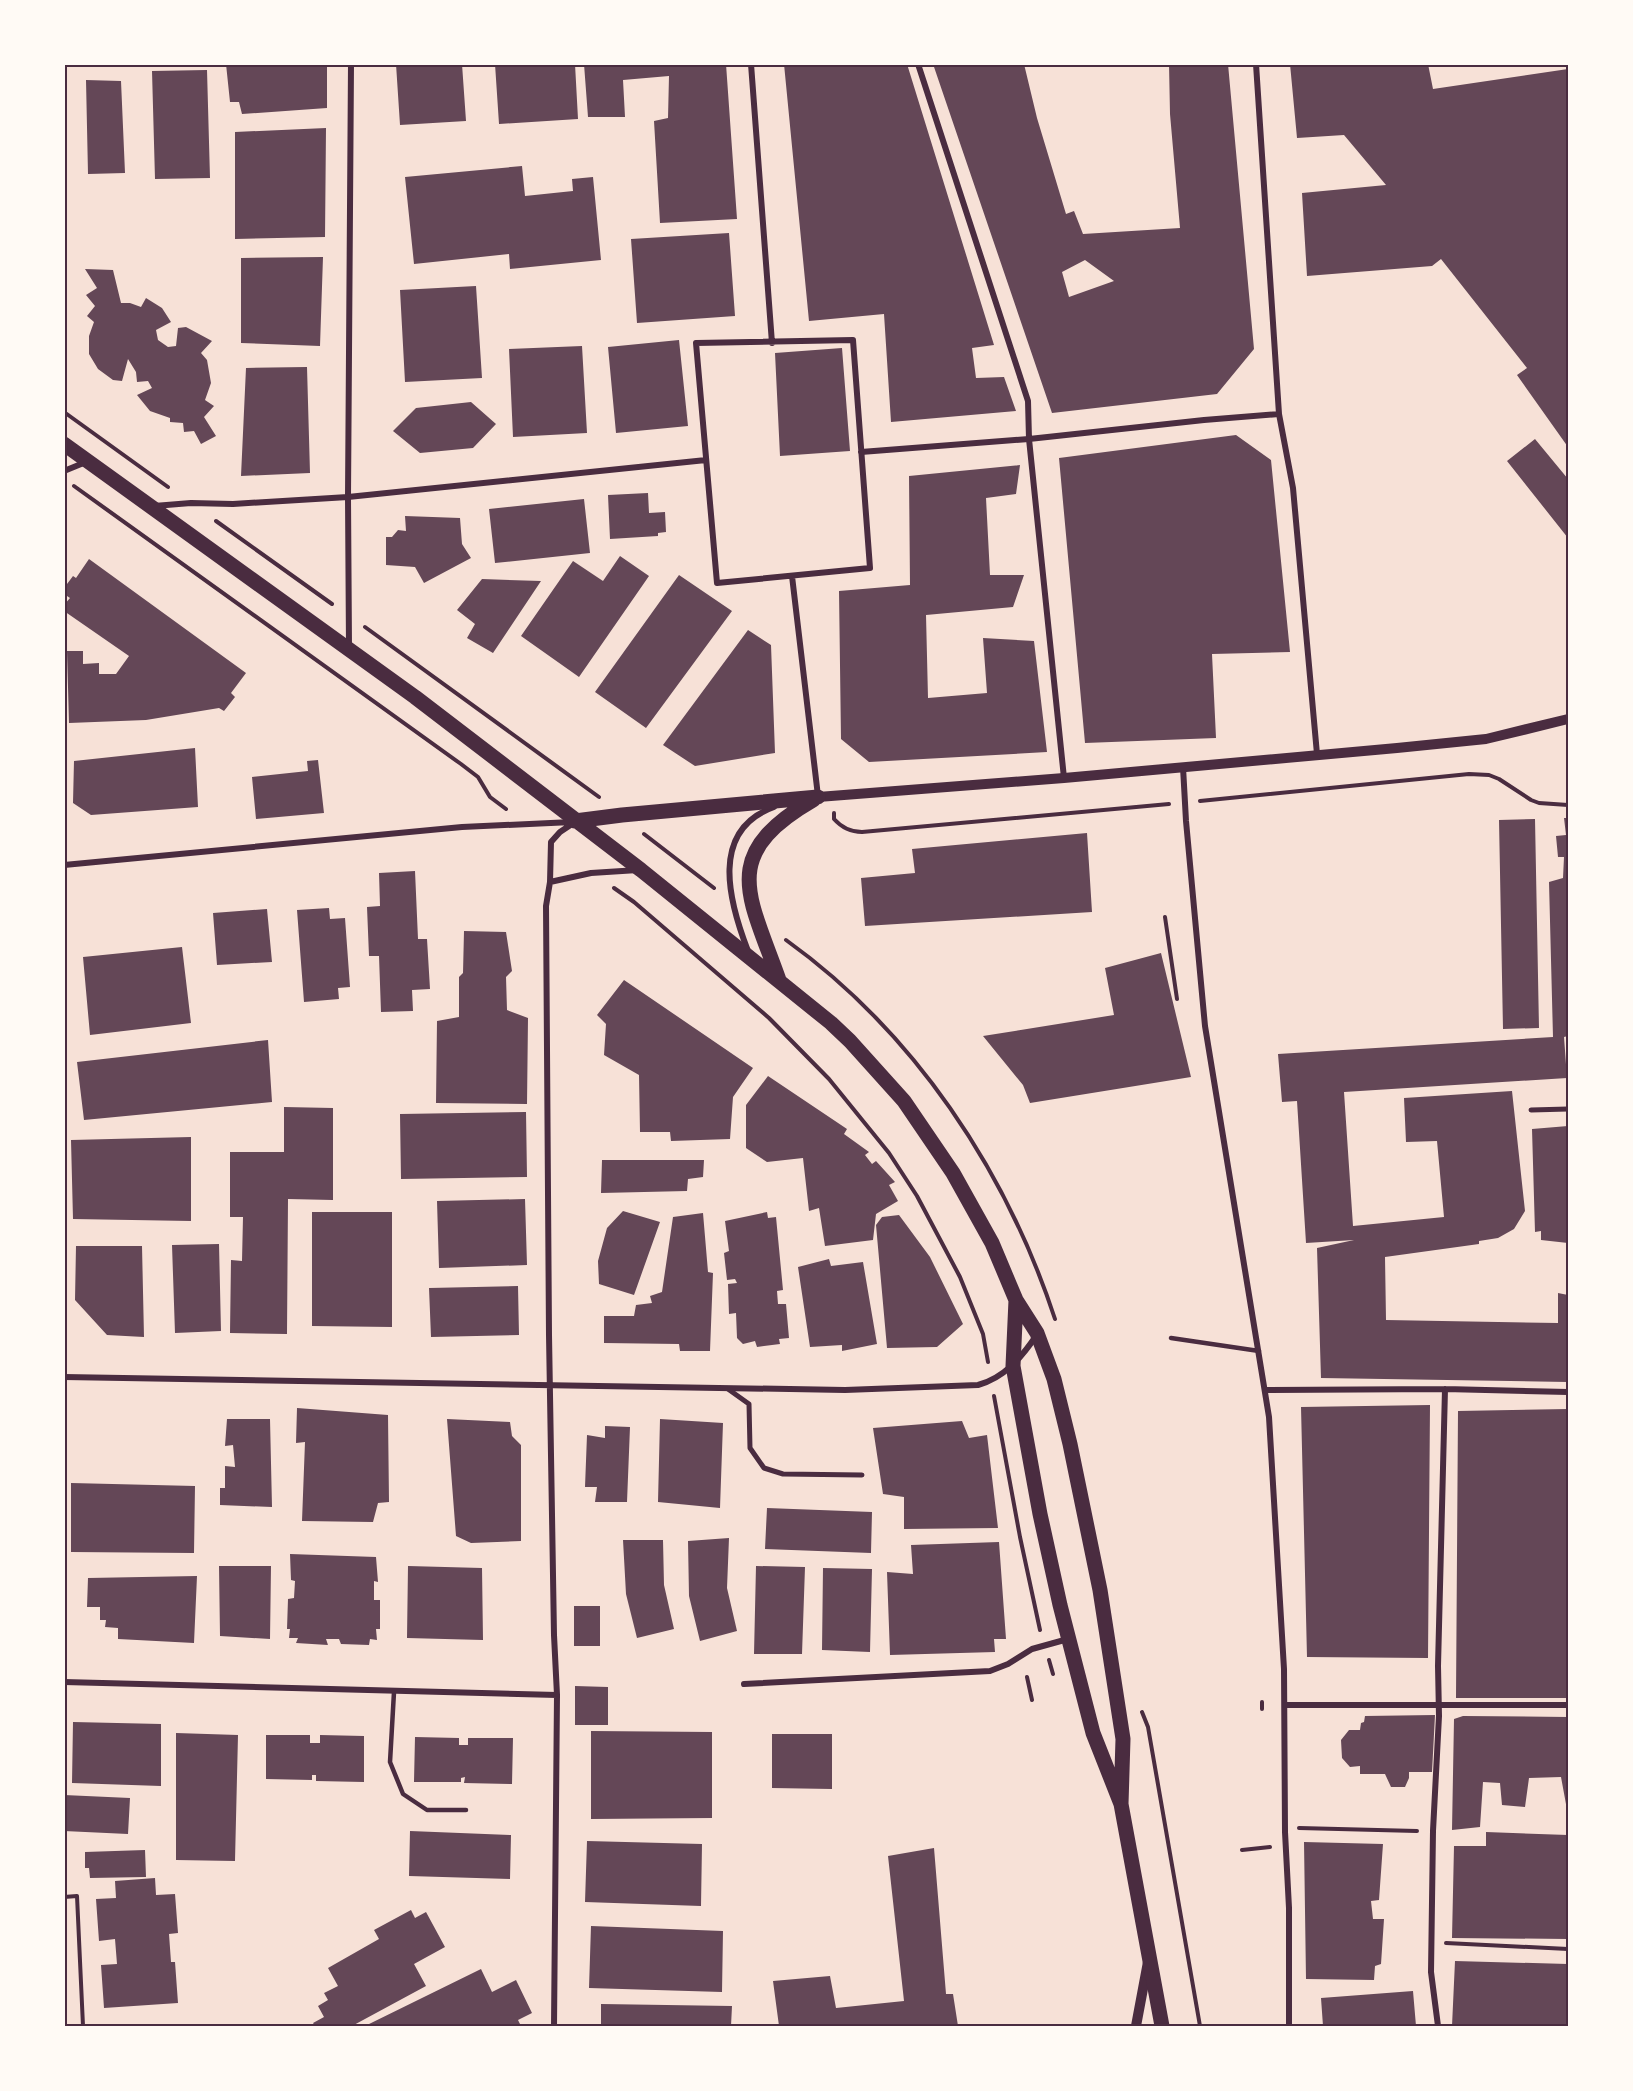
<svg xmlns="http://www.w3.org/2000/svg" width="1633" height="2091" font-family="'Work Sans',sans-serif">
	<rect width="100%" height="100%" fill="#f7e1d7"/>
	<!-- building -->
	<path fill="#644757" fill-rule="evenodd" d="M226,64H327V108L242,114L239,102H230Z
		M396,64H462L466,121L400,125Z
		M495,64H575L578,119L499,124Z
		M584,64H726L737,219L660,223L654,121L668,118L669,76L623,80L625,117H588Z
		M784,64H907L994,345L972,348L976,378L1004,377L1016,411L891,422L884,314L809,321Z
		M933,64H1024L1037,118L1066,214L1074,211L1083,234L1180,228L1170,114L1169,64H1228L1254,349L1217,394L1052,413ZM1085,260L1114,281L1069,297L1062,272Z
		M1290,64H1428L1433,89L1568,69V447L1517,375L1527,368L1441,259L1432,266L1307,276L1302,193L1386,185L1344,135L1297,138Z
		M207,70L210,178L155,179L152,71Z
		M86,80L121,81L125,173L88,174Z
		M326,128L325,237L235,239V132Z
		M522,166L525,196L573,191L572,179L593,177L601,260L510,269L509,254L414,264L405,177Z
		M729,233L735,316L637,323L631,239Z
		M323,257L320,346L241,343V258Z
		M85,269L113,270L121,303H130L141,307L146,298L162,308L171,322L156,330L158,340L168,347L176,346L178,328L186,327L212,341L201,353L207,360L211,383L205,400L214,406L204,417L216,436L201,444L194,431L184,432L183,423L170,422V418L150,411L137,395L152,388L148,381L137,382L136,372L128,359L122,381L113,380L98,369L89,354V336L94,322L87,316L95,306L86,295L97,288Z
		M476,286L482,378L405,382L400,290Z
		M679,340L688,426L616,433L608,347Z
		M582,346L587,433L513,437L509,349Z
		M842,348L850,451L780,456L775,353Z
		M307,367L310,473L241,476L246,368Z
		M471,402L496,424L473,448L420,453L393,431L416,408Z
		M1236,435L1271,460L1290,652L1212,654L1216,738L1085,743L1059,458Z
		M1535,439L1568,479V538L1507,461Z
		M1020,465L1016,494L986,498L990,575H1024L1013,607L926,615L928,698L987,693L983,638L1034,641L1047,752L869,762L841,739L839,591L910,585L909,476Z
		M648,493L649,513L665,512L666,532L658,533V536L610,539L608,495Z
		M584,499L590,553L495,563L489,509Z
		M405,516L460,518L462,544L471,558L424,583L415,567L386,565V537H392L398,530L406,531Z
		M620,556L649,576L579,677L521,636L573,561L603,581Z
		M89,559L246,673L231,693L235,697L224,711L219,708L146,720L69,723L67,651H83V664L99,663V674H116L129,656L64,611V605L70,598L64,594V588L73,576L76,578Z
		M679,575L732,611L646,728L595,692Z
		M482,579L541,581L493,653L467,638L475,624L457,610Z
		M748,630L771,645L775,753L695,766L663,745Z
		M195,748L198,807L91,815L73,803L74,761Z
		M318,760L324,813L256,819L252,777L308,771L307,761Z
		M1564,818H1568V1036L1564,1037L1567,1078L1344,1092L1353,1226L1444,1217L1437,1141L1406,1142L1404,1098L1512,1091L1525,1211L1514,1229L1498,1238L1479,1241V1244L1385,1257L1386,1320L1558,1323V1293L1568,1295V1382L1321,1378L1317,1248L1354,1240L1306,1243L1297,1101L1282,1102L1278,1054L1553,1037L1549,882L1563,878L1564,857H1558L1556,836L1566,835Z
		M1535,819L1539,1028L1503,1029L1499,820Z
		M1087,833L1092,912L865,926L861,878L915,873L912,849Z
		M415,871L418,939H427L430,989L412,990L413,1011L381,1012L379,956H369L367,907L380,906L379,873Z
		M329,908L330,919L345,918L350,987L338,988L339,999L304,1002L297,910Z
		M267,909L272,962L217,965L213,913Z
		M464,931L506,932L512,971L506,977L507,1010L528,1018L527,1104L436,1103L437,1021L459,1017V977L463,973Z
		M182,947L191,1023L90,1035L83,957Z
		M1161,953L1191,1077L1030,1103L1023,1085L983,1036L1114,1015L1105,968Z
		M624,980L753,1068L733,1097L730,1139L671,1141L670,1132H640L639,1075L604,1055L606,1024L597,1015Z
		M268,1040L272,1102L84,1120L77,1062Z
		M768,1076L847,1129L844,1134L869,1152L865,1155L872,1164L876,1161L895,1182L889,1185L898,1201L876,1214L873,1240L825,1246L819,1208L809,1211L803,1158L767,1162L746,1148V1105Z
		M284,1107L333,1108V1200L288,1199L287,1334L230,1333L231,1260L242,1261L243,1217H230V1152H284Z
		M526,1112L527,1177L401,1179L400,1114Z
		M1568,1126V1243L1541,1240V1231L1535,1232L1532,1129Z
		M191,1137V1221L73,1219L71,1140Z
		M602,1160H704L703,1177L688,1179L687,1191L601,1193Z
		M525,1199L527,1265L439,1268L437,1201Z
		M623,1211L660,1222L634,1295L599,1284L598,1261L607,1228Z
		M312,1212H392V1327L312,1326Z
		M767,1212L768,1218L776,1217L783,1290L777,1291L778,1304H786L789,1338L779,1339L780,1344L757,1347L755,1341L743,1344L737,1338L736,1313L729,1314L728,1284L737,1283L735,1279L727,1280L724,1253L729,1251L725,1221Z
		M703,1213L708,1272L713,1273L710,1351H680L679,1344L604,1343V1316H634L636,1305L652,1303L650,1296L662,1292L673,1217Z
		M899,1215L930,1257L963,1324L937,1347L887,1348L876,1225L882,1217Z
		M219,1244L221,1331L175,1333L172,1245Z
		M76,1246H142L144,1337L107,1335L75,1300Z
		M829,1259L831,1266L863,1262L877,1344L842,1351V1345L810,1347L798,1267Z
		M518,1286L519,1335L431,1337L429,1288Z
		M1430,1405L1428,1658L1307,1657L1301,1407Z
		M297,1408L388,1415L389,1502L378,1503L373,1522L302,1521L305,1442L296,1443Z
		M1568,1409V1698H1456L1458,1411Z
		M227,1419H270L272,1507L220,1505V1488H225V1466L235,1467L233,1445L225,1446Z
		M447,1419L510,1422L512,1436L521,1445V1541L471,1543L456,1536Z
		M660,1419L723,1423L720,1508L658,1502Z
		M962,1421L969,1438L987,1435L998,1528L904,1529V1497L883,1494L873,1428Z
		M605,1426L630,1427L627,1502H595L597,1487H585L587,1435L605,1438Z
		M71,1483L195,1486L194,1553L71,1552Z
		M767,1508L872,1512L871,1553L765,1549Z
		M729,1538L727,1588L737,1631L700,1641L689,1596L688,1541Z
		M623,1540H663L664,1585L674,1629L637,1638L626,1594Z
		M999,1542L1006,1639H994L995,1652L890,1655L887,1572L913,1574L911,1545Z
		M290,1554L376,1557L378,1582L374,1581V1600H380V1629H376L377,1640L370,1639L369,1645L341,1644L339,1639H326L328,1645L296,1643L298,1638H289L290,1629H287L288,1599L294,1598L295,1581L291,1580Z
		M219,1566H271L270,1639L220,1636Z
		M408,1566L482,1568L483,1640L407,1638Z
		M756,1566L805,1567L802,1654H754Z
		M823,1568L872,1569L870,1652L822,1650Z
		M197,1576L194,1643L118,1639V1628L105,1627L106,1620H100V1607H87L88,1578Z
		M574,1606H600V1646H574Z
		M575,1686L608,1687V1725H575Z
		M1435,1715L1432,1772H1409V1778L1405,1787H1391L1385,1774H1360V1766L1350,1767L1342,1758L1341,1740L1349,1730H1360L1361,1723L1364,1722L1365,1716Z
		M1463,1716L1568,1717V1815L1561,1777L1529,1778L1525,1807L1502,1805L1500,1783L1483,1782L1480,1827L1452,1830L1454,1719Z
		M73,1722L161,1724V1786L72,1783Z
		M591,1731L712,1732V1818L591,1819Z
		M176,1733L238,1735L235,1861L176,1860Z
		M772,1734H832V1789L772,1788Z
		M266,1735H310V1743H320V1735L364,1736V1782L316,1781V1775H312V1780L266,1779Z
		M415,1737L459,1738V1745H468V1738H513L512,1784L464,1783L465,1777L461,1778V1782H414Z
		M64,1795L130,1798L128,1834L64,1831Z
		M410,1831L511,1835L510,1879L409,1876Z
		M1486,1832L1568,1835V1939L1452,1938L1454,1846H1486Z
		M587,1841L702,1844L701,1906L585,1902Z
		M1304,1842L1383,1844L1379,1900L1371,1901L1373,1919H1384L1381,1964L1375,1966L1374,1980L1306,1979Z
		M934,1848L946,1994H953L958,2026H779L773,1981L830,1976L836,2008L904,2001L888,1856Z
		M145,1850L146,1877L90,1878L89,1868H85V1852Z
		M155,1878L156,1895L175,1894L178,1933L169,1934L171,1962H175L178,2003L104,2008L101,1965L117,1964L115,1939L99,1941L96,1899L116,1898L115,1881Z
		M411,1910L415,1918L426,1912L445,1947L414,1964L426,1986L352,2026H315L313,2023L324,2017L318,2006L328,2000L324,1993L338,1986L328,1968L379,1939L374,1930Z
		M591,1926L723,1931L722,1992L589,1988Z
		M1455,1961L1568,1964V2026H1452Z
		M481,1969L492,1992L516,1980L532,2013L518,2020L521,2026H365Z
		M1413,1991L1416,2026H1323L1321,1998Z
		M601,2004L732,2006L731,2026H601Z"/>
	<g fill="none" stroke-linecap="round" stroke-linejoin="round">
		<!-- path -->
		<path stroke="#4a2c40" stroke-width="4" d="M64,412L168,487
			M74,486L461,764L478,777L490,797L506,809
			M216,521L332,604
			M365,627L599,797
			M1200,801L1469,774L1489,775L1499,779L1531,800L1539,803L1568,805
			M834,813V819C842,828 850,832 862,832L1169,804
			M644,834L714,888
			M614,888L634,902L769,1018L829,1079L889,1153L917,1196L960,1277L983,1334L988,1362
			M1165,917L1177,999
			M786,940C914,1032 1006,1170 1055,1319
			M994,1396L1020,1537L1040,1630
			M1049,1660L1053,1674
			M1027,1677L1032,1700
			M1262,1709V1702
			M1142,1712L1148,1727L1200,2026
			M1299,1828L1417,1831
			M1242,1850L1270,1847
			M64,1897L77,1896L83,2026
			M1446,1943L1568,1949"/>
		<!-- service -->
		<path stroke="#4a2c40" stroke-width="4.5" d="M1171,1338L1259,1351
			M394,1692L390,1762L403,1794L427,1810H466"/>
		<!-- pedestrian -->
		<path stroke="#4a2c40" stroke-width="5" d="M1531,1110L1568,1109
			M728,1389L749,1404L750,1448L764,1468L783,1474L862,1475"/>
		<!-- minor -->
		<path stroke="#4a2c40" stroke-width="6" d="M751,64L772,343
			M918,64L1028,401L1029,439L1064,778
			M1256,64L1279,414L1293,488L1317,754
			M853,340L870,568L717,583L696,343Z
			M861,452L1029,439L1204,420L1279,414
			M64,471L86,462
			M154,506L191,503L233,504L348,497L706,460
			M792,576L818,796
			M349,647L348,497L351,64
			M1183,767L1186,821L1205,1026L1269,1417L1284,1669L1285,1832L1289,1908V2026
			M64,865L462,827L572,822
			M550,882L591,873L638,870
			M748,951C729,902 709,830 774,807
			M64,1377L845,1390L978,1385C1004,1378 1021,1358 1036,1336
			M1265,1390L1445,1389L1568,1392
			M64,1682L557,1695
			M744,1684L990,1671L1008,1664L1032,1649L1068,1639
			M1285,1705H1568
			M554,2026L557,1695L554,1635L549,1335L546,906L550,882L551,842L560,832L575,822
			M1438,2026L1431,1972L1433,1831L1439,1716L1438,1666L1445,1389"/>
		<!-- tertiary -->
		<path stroke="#4a2c40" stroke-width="10" d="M818,797L1064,778L1397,748L1486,739L1568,719
			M1136,2026L1148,1962"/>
		<!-- primary -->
		<path stroke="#4a2c40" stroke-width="15" d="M64,444L415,697L641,870L831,1023L850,1041L904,1101L953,1173L992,1243L1016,1300L1037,1333L1054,1379L1070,1444L1100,1590L1123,1739L1121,1804
			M575,821L622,815L818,797
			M779,980C749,895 718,855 813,800
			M1016,1300L1013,1366L1040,1514L1060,1605L1093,1733L1121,1804L1162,2026"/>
	</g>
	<!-- border -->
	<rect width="1633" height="2091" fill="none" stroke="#fffaf5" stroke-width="132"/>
	<rect x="66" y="66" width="1501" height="1959" fill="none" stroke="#4a2c40" stroke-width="2"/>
</svg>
